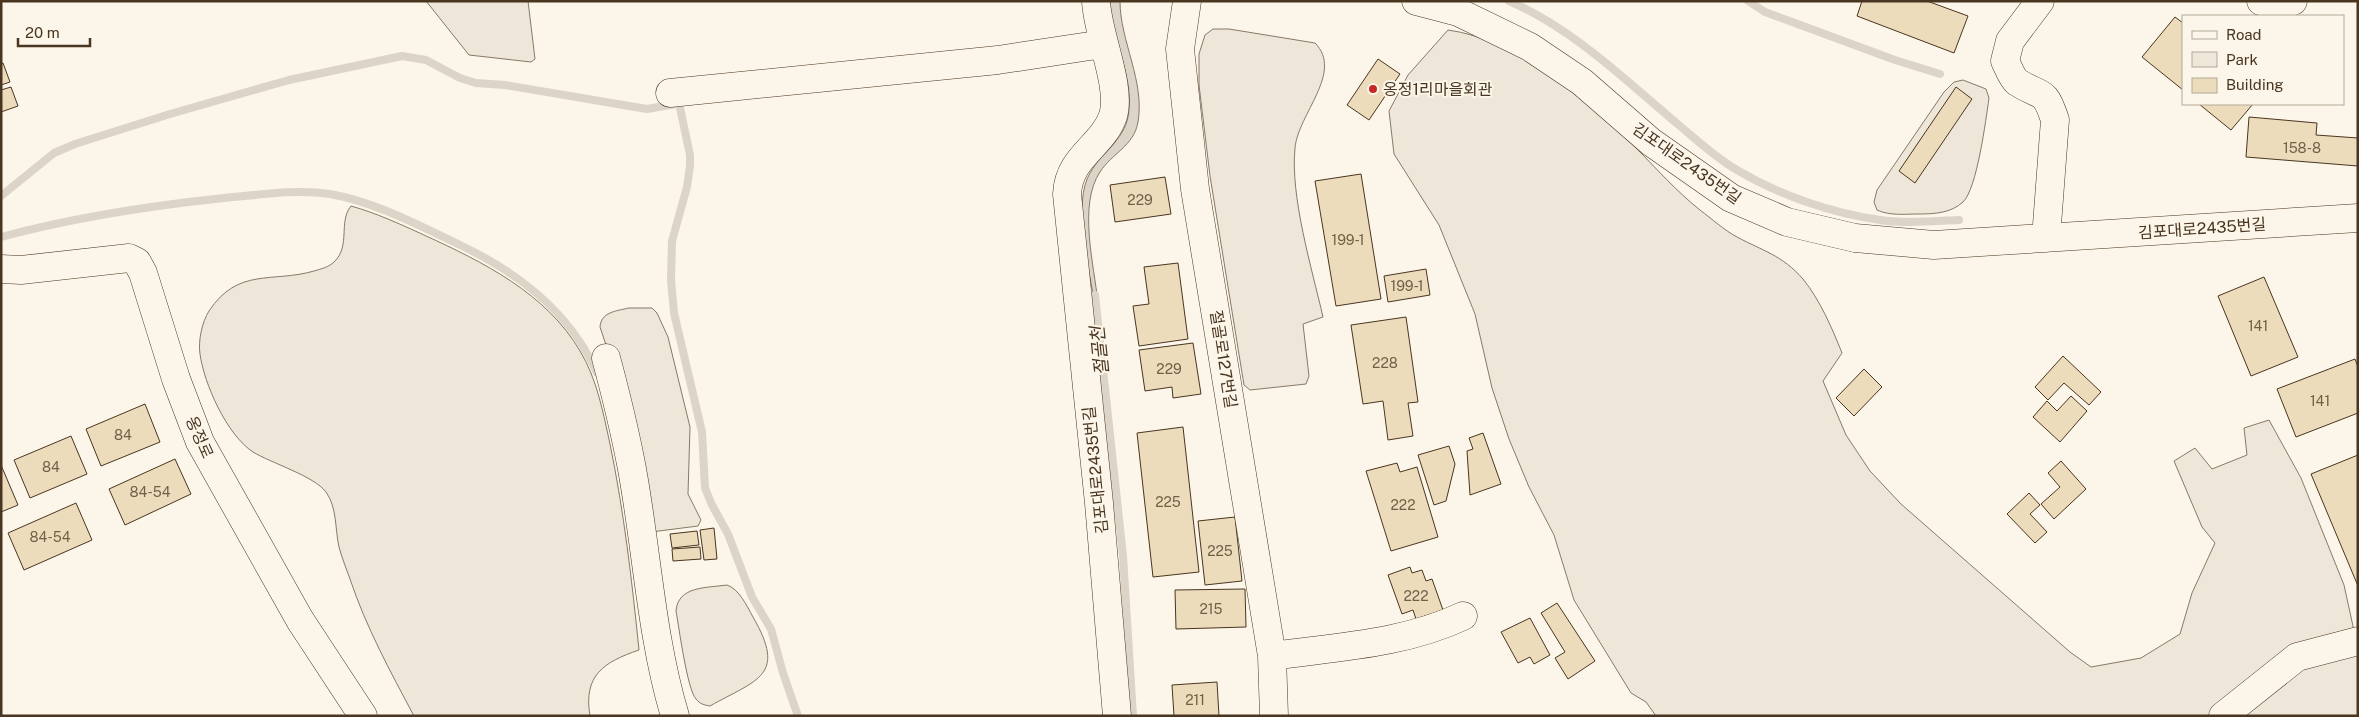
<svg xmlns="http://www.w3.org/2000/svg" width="2359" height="717" font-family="'Public Sans','Noto Sans KR',sans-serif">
	<rect width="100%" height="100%" fill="#fbf6e9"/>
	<!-- green -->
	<path fill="#ede6d9" stroke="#887966" d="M426,1H528L535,59L531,62L469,55Z
		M1213,29H1229L1315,43C1344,72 1298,114 1295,148C1290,196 1312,269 1323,317L1303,324L1309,376L1306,384L1250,390L1244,385L1210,176L1199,85V54L1205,35Z
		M1448,30C1516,39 1586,101 1635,147C1656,168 1676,191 1700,210C1712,219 1724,230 1737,237C1763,251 1782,255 1803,279C1820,300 1832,328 1842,353L1823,381L1846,435L1870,471L1901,504L2070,652L2091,667L2141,658L2180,634L2192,593L2215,543L2202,527L2174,461L2195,448L2212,469L2247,455L2244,428L2269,420L2301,478L2344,585L2358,649V716H1656L1646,702L1631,693L1574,600L1554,535L1529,487L1509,439L1492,388L1475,314L1439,225L1394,154L1389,111L1408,75Z
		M1963,80L1986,89L1989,98C1986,119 1977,189 1963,202C1951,213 1935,214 1919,214C1905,214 1890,216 1877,210L1874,202L1877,190L1944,92L1954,82Z
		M351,206C376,213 400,224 424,235C483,262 546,293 580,351C597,379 603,412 610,444C624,512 632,581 639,650C604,662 583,675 590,716H414C390,671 366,627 350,579C346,568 342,558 339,547C335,529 337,507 326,492C314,476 271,463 253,452C227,435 204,384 200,354C198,341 202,322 209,311C238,267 273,283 314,271C321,269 329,267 334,262C351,246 338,222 351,206Z
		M629,308H652L657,313L668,337L690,427L688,494L701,520L698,526L651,532L623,396L600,327C601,312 616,311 629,308Z
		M727,585C739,589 747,606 753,617C787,676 758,679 710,706C704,705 700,704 696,699C687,689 679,627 676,611C678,586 706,588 727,585Z"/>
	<!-- water -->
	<path fill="#dcd4c6" stroke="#887966" d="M1110,1H1120C1120,41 1145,81 1138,122C1134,146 1112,153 1100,172C1078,205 1094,264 1098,303L1095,304C1089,270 1072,203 1090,173C1103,150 1127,139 1129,110C1133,73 1110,38 1110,1Z"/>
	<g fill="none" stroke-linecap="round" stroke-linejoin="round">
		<!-- stream -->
		<path stroke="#dcd4c6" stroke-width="8" d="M1509,1C1575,30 1625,80 1680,126C1698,141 1716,158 1737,170C1779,195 1831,213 1880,220C1906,224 1933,221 1959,220
			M1748,1L1765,12L1895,60L1940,74
			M679,103L690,155V166L687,187L672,241L671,280L674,313L702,432L705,488L712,505L728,534L752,597L771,629L783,673L798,716
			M1,196L54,153L75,144L170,114L289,80L402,56L426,60L460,78L476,83L505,85L647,109L676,104
			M1,237C75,217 148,206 224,198C259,195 295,189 330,194C375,202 418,225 460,245C519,273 570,312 597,373
			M1095,295L1123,556L1133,716"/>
	</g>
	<!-- building -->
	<path fill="#ecdcbc" stroke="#4a3520" d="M1862,1H1927L1968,16L1954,53L1857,16Z
		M2175,17L2183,23V90L2142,57Z
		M1378,59L1400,74L1369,120L1347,105Z
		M3,63L10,82L1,85V64Z
		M11,87L18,106L1,112V90Z
		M1956,87L1972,99L1915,183L1899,171Z
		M2199,104H2253L2231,130Z
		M2249,117L2317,123L2316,135L2358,138V166L2246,157Z
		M1361,174L1381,299L1336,306L1315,181Z
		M1165,177L1171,214L1115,222L1110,185Z
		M1178,263L1188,339L1139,346L1133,306L1149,304L1144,267Z
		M1426,269L1430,295L1388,302L1384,276Z
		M2264,277L2298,357L2251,376L2218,296Z
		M1406,317L1418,402L1408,403L1413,436L1388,440L1383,401L1363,404L1351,325Z
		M1193,343L1201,394L1173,398L1172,387L1145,391L1139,350Z
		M2063,356L2101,392L2089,405L2064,383L2048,400L2035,387Z
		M2355,359L2358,367V413L2296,437L2277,389Z
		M1864,369L1882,387L1854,416L1836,398Z
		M2071,396L2087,411L2060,442L2033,417L2047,401L2057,411Z
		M145,404L160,442L101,466L86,429Z
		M1183,427L1199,572L1153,577L1137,433Z
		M1483,433L1501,484L1470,495L1467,451L1473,449L1469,438Z
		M71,436L87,474L30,498L14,460Z
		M1449,446L1455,464L1446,501L1434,505L1418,455Z
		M2358,455V586L2311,474Z
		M175,459L191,494L125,525L109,489Z
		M2061,461L2086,489L2054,519L2041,504L2060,487L2048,473Z
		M1397,463L1400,472L1417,467L1438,537L1391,551L1366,471Z
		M1,465L18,505L1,512Z
		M2029,493L2040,505L2030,514L2047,532L2035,543L2007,514Z
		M76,503L92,540L24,570L8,533Z
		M1235,517L1242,581L1205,585L1198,521Z
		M714,528L717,559L704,560L700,530Z
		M697,531L699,545L672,548L670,534Z
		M700,547L701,559L673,561L672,549Z
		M1410,567L1412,573L1422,570L1426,581L1432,579L1443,610L1416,619L1413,610L1402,614L1388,575Z
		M1245,589L1246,627L1176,629L1175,590Z
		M1557,603L1595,661L1568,679L1555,658L1565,652L1541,613Z
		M1530,618L1550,655L1534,664L1530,657L1518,663L1501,632Z
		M1217,682L1219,716H1174L1172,685Z"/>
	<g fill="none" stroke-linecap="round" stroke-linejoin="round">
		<!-- minor casing -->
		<g stroke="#4a3520" stroke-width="29">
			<path id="minor" d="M1096,1C1097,33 1122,87 1113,116C1102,147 1069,156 1067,194L1099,503L1117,716
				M1187,1L1180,49L1195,189L1272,656L1274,716
				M1416,1L1458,12L1530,47L1582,82L1651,142L1731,198L1787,222L1855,238L1934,245L2358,218
				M2040,1L2010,41L2005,61C2008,67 2012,78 2017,82C2041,98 2044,86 2055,120L2046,238
				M2261,1L2280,5L2293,1
				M670,93L998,60L1103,44
				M1,269L21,270L129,258L137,262L143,273L176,379L200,442L300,620L363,716
				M606,358C616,395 625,432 632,469C647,551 651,636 675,716
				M1272,656C1336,647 1404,644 1463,616
				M2223,716L2297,657L2358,641"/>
		</g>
		<!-- minor -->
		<use href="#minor" stroke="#fbf6e9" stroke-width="28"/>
	</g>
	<!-- markers -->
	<circle fill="#c62828" stroke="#fbf6e9" stroke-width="2" cx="1373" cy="89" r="5"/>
	<g text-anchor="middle" stroke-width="4" stroke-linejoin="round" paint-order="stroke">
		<!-- number labels -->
		<g font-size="14" fill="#725f47">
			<text x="2302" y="153">158-8</text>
			<text x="1140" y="205">229</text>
			<text x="1348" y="245">199-1</text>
			<text x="1407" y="291">199-1</text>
			<text x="2258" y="331">141</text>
			<text x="1385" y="368">228</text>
			<text x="1169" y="374">229</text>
			<text x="2320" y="406">141</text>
			<text x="123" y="440">84</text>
			<text x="51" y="472">84</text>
			<text x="150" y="497">84-54</text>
			<text x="1168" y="507">225</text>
			<text x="1403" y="510">222</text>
			<text x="50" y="542">84-54</text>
			<text x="1220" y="556">225</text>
			<text x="1416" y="601">222</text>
			<text x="1211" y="614">215</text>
			<text x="1195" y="705">211</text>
		</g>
		<!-- poi labels -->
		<g font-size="16" fill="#4a3520" stroke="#fbf6e9" text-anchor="start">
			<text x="1383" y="95">옹정1리마을회관</text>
		</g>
		<!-- street labels -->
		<g font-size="16" fill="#4a3520" stroke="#fbf6e9">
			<text transform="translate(1687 163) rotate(35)" y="6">김포대로2435번길</text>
			<text transform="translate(2202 228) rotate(-4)" y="6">김포대로2435번길</text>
			<text transform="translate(1224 359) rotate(81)" y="6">절골로127번길</text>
			<text transform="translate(200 437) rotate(66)" y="6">옹정로</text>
			<text transform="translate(1095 470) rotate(-96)" y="6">김포대로2435번길</text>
		</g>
		<!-- water labels -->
		<g font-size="18" font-style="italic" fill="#4a3520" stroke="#fbf6e9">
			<text transform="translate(1100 351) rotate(-96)" y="6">절골천</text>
		</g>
	</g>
	<!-- border -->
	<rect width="2359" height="717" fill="none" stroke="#4a3520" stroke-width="5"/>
	<!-- legend -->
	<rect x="2182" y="15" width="162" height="90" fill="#fbf6e9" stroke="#b4a999"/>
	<rect x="2192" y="31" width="25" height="8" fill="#fbf6e9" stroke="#b4a999"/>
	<text x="2226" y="40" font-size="15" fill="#4a3520">Road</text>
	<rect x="2192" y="52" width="25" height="15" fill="#ede6d9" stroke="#b4a999"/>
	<text x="2226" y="65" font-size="15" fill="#4a3520">Park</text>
	<rect x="2192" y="78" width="25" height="15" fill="#ecdcbc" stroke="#b4a999"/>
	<text x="2226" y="90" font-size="15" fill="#4a3520">Building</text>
	<!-- scale -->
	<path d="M18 38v8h72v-8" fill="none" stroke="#4a3520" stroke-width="2.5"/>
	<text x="25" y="38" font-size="15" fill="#4a3520" stroke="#fbf6e9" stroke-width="4" paint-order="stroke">20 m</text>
</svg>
